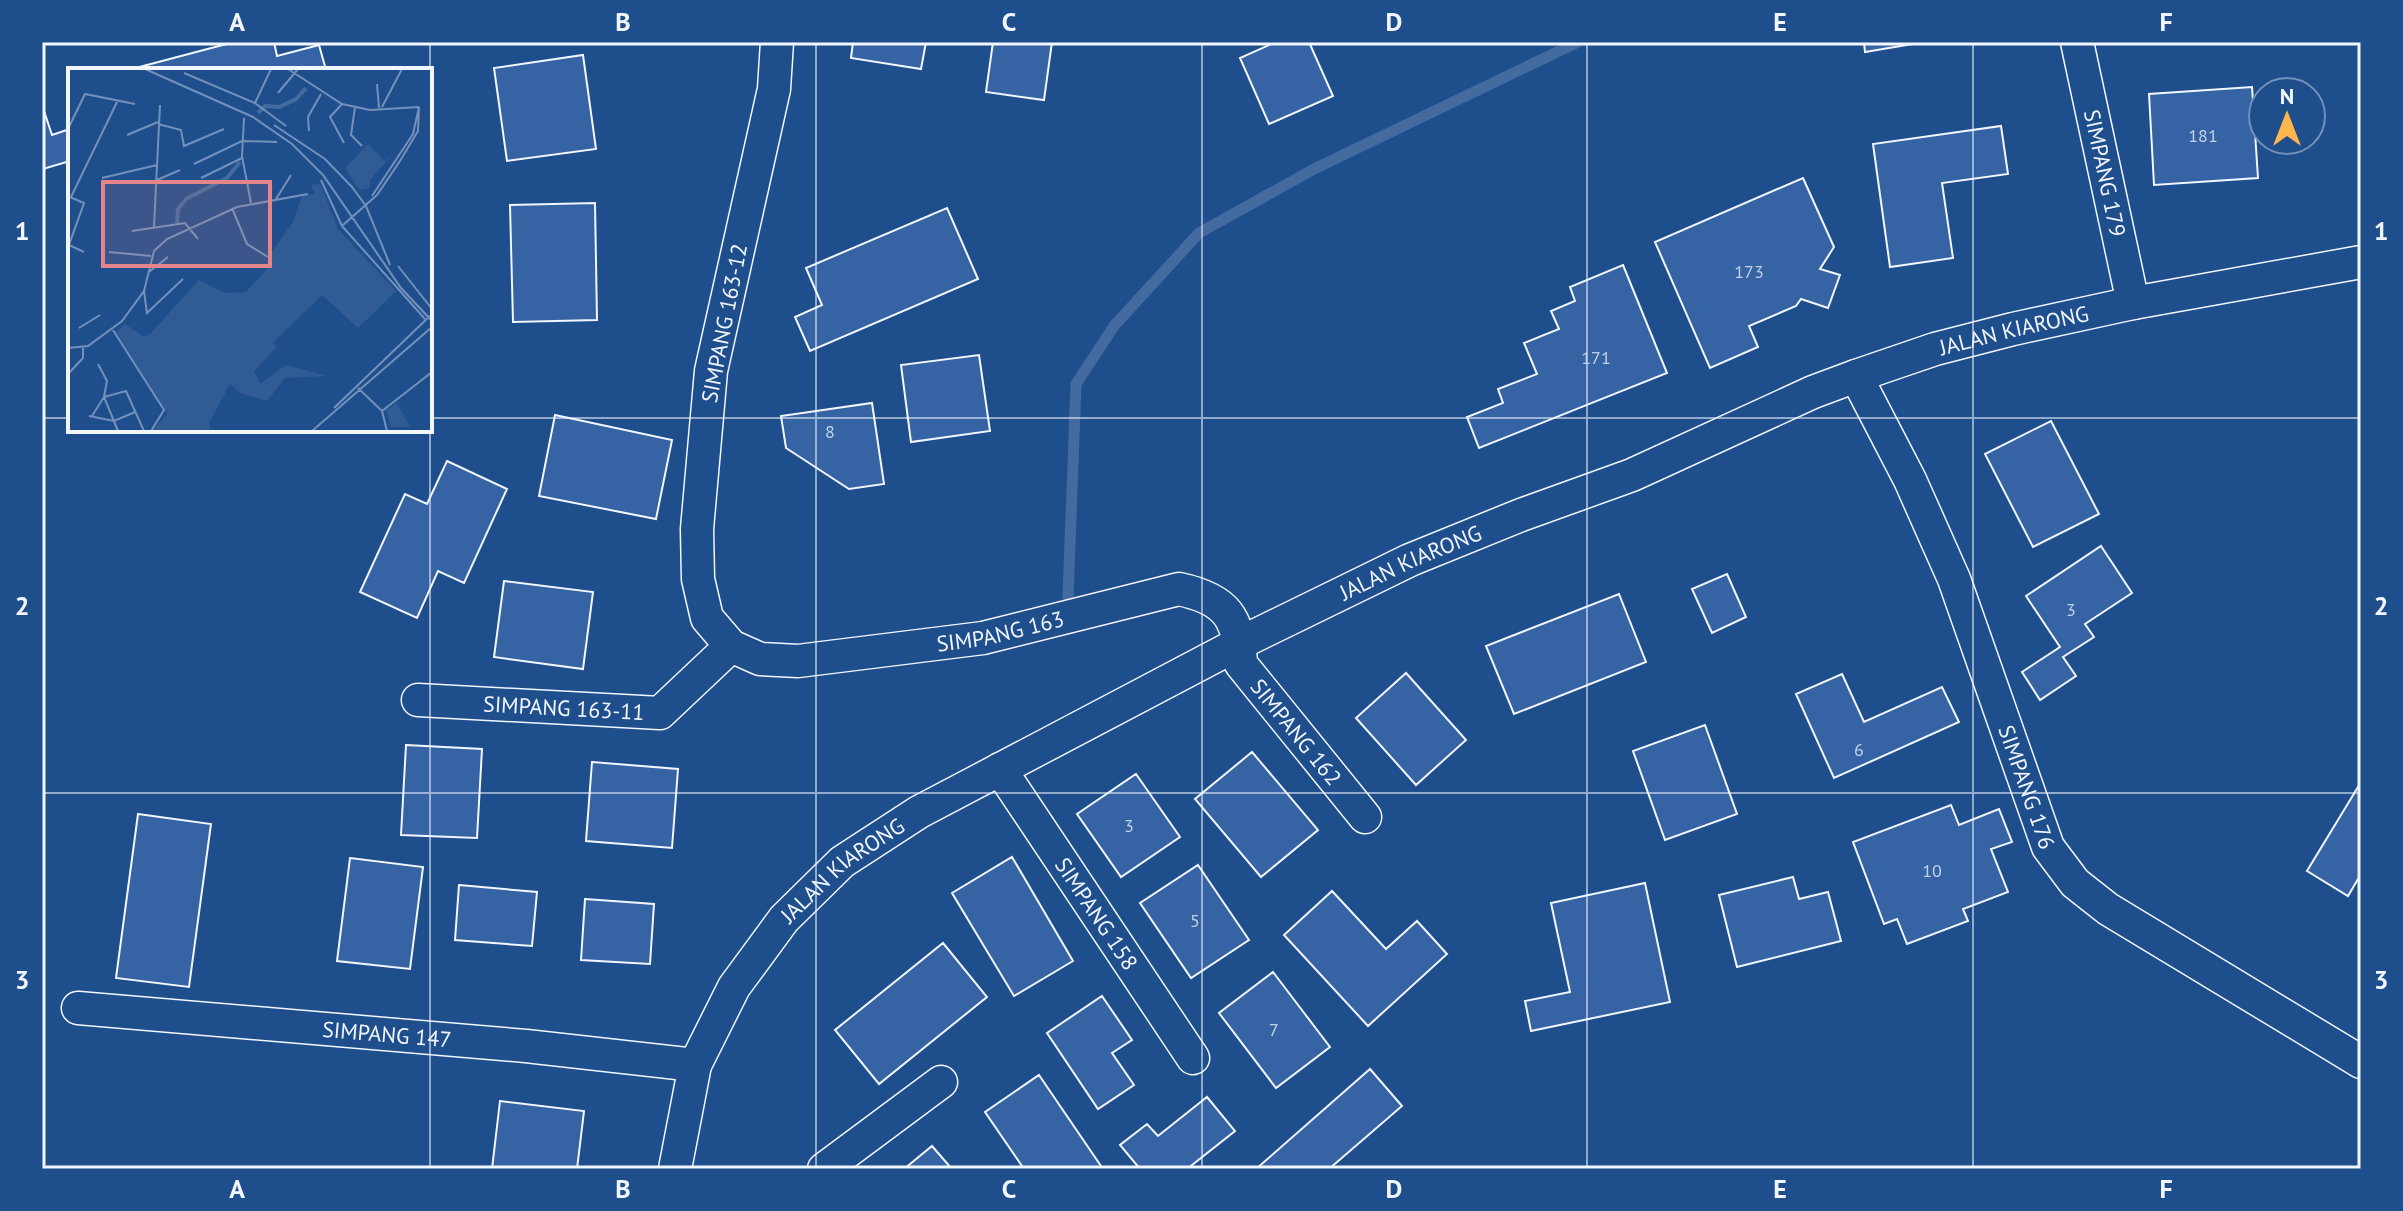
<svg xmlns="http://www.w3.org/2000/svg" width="2403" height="1211" font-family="'PT Sans',sans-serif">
	<rect width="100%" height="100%" fill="#1f4e8c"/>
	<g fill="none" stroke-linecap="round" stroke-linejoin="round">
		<!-- stream -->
		<path stroke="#446ba0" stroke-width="11" d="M1068,597L1076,384L1114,326L1199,233L1314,169L1578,42"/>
	</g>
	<!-- building -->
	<path fill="#3563a3" stroke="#f2f6ff" stroke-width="2" d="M234,42H274L277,56L319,45L326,70H128Z
		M853,42H926L921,69L851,58Z
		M993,42H1052L1044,100L986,92Z
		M1276,42H1309L1333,96L1269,124L1240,58Z
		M1864,42H1919V43L1865,52Z
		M583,55L596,149L507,161L494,68Z
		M2252,87L2258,178L2154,185L2149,94Z
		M43,108L52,135L70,129V161L43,169Z
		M2001,126L2008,174L1942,183L1953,258L1890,267L1873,144Z
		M1803,178L1834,247L1820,269L1840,275L1828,308L1801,299L1796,306L1749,326L1758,347L1710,368L1655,242Z
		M595,203L597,320L513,322L510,205Z
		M947,208L978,279L810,351L795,317L822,305L806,268Z
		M1623,265L1667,373L1479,448L1467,417L1503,403L1498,389L1537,374L1524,343L1559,329L1551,311L1575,301L1570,287Z
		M979,355L990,431L911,442L901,365Z
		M872,403L884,484L849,489L786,448L781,416Z
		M555,415L672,440L656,519L539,496Z
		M2051,421L2099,514L2033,547L1985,454Z
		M447,461L507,489L464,583L438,571L417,618L360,592L405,494L427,504Z
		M2101,546L2132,593L2085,624L2094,637L2063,657L2076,676L2040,700L2022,672L2060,647L2026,596Z
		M1727,574L1746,617L1712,633L1692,589Z
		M504,581L593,592L583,669L494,657Z
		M1619,594L1646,662L1514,714L1486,646Z
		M1406,673L1466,740L1416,785L1356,718Z
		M1842,674L1864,722L1942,687L1959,722L1834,778L1796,694Z
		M1705,725L1737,814L1665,840L1633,751Z
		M406,745L482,749L477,838L401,835Z
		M1252,752L1318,830L1261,877L1195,799Z
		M592,762L678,769L672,848L586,841Z
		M1136,774L1180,837L1121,877L1077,814Z
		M2361,782V874L2348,896L2307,871Z
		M1951,805L1959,825L1999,809L2012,842L1991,849L2008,892L1963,909L1968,921L1907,944L1897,919L1884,924L1853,842Z
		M138,814L211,824L189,987L116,978Z
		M1012,857L1073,961L1014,996L952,893Z
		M350,858L423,867L410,969L337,961Z
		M1198,865L1249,940L1191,978L1140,903Z
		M1793,877L1799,899L1828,892L1841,941L1737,967L1719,895Z
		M1645,883L1670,1002L1531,1031L1525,1001L1570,992L1551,903Z
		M459,885L537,892L532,946L455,940Z
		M1332,891L1386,949L1417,921L1447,954L1368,1026L1284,935Z
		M585,899L654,904L650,964L581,960Z
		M943,943L987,997L879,1084L835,1030Z
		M1273,972L1330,1047L1276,1088L1219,1013Z
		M1102,996L1132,1040L1112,1053L1134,1085L1098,1109L1047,1033Z
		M1370,1069L1402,1106L1329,1169H1256Z
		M1039,1075L1103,1169H1024L985,1112Z
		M1207,1097L1235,1131L1187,1169H1140L1120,1145L1147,1124L1158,1136Z
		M500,1101L584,1111L577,1169H492Z
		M932,1146L952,1169H904Z"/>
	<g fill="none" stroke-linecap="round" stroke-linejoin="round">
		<!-- minor casing -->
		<g stroke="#f2f6ff" stroke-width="35">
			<g id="minor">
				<path id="s1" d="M777,42L774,89L711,371L697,529L698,579L707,618L731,646L760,659L798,661L983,638L1179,589C1226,599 1239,617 1241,664L1365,817"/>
				<path id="s2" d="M2077,42L2133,303"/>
				<path id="s3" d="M1856,376L1910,480L1954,579L2048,847L2075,883L2108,909L2361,1062"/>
				<path id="s4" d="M418,700L660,713L731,646"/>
				<path id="s5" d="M1000,769L1193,1058"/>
				<path id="s6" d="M78,1008L526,1046L695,1065"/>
				<path id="s7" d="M675,1169L695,1065L734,987L784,919L842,862L919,812L1240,643L1410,560L1521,515L1632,475L1813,392L1856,376L1935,349L2013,329L2133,303L2361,262"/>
				<path d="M824,1169L941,1082"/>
			</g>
		</g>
		<!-- minor -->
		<use href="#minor" stroke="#1f4e8c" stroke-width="32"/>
	</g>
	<!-- grid -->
	<path fill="none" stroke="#f2f6ff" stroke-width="2" stroke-opacity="0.55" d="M430,42V70M816,42V1169M1202,42V1169M1587,42V1169M1973,42V1169M42,418H70M430,418H2361M430,430V1169M42,793H2361"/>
	<g text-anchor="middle" stroke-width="6" stroke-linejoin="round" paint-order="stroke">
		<!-- number labels -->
		<g font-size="18" fill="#c3d1e8">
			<text x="2203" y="142">181</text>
			<text x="1749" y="278">173</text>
			<text x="1596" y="364">171</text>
			<text x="830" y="438">8</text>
			<text x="2071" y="616">3</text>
			<text x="1859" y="756">6</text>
			<text x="1129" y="832">3</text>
			<text x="1932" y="877">10</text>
			<text x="1195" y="927">5</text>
			<text x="1274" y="1036">7</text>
		</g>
		<!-- street labels -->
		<g font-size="22" fill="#f2f6ff" stroke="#1f4e8c">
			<text dy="8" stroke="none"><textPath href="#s2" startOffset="134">SIMPANG 179</textPath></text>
			<text transform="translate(724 323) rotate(-79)" y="8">SIMPANG 163-12</text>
			<text dy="8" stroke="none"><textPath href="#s7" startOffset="1650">JALAN KIARONG</textPath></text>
			<text dy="8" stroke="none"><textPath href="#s7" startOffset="1002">JALAN KIARONG</textPath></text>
			<text dy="8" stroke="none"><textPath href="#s1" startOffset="896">SIMPANG 163</textPath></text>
			<text dy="8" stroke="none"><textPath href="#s4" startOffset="146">SIMPANG 163-11</textPath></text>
			<text dy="8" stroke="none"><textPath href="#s1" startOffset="1276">SIMPANG 162</textPath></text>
			<text dy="8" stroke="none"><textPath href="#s3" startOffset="446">SIMPANG 176</textPath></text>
			<text dy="8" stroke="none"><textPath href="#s7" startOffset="354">JALAN KIARONG</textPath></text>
			<text dy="8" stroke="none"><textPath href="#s5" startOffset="174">SIMPANG 158</textPath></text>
			<text dy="8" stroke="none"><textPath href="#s6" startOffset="310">SIMPANG 147</textPath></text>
		</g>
	</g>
	<!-- overview -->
	<g transform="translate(68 68)">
		<rect width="364" height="364" fill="#1f4e8c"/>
		<path d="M300,76L317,93L327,84L302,112V120L291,122L277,100ZM252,115L270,161L328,223L290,260L254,227L205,275L209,279L186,303L192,316L218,297L259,308L217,310L199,333L172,325L162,316L141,355L142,363H84L99,346L48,264L57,256L76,269L82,266L131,212L157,225L178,224L204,196L201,188L225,154L234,127L247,126L243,117Z" fill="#305b95"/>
		<path d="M329,335L342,359H323L318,342Z" fill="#305b95"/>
		<path fill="none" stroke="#446ba0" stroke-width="4" d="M190,45L197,38L211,39L228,31L238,20M109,155L110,141L118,131L159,110L172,94"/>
		<path fill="none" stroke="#7391ba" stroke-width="2" d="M77,1L185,49L224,76L255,107L333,220L364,253M220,1L274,36L302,42L351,39M116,5L187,35L218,58M309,16L311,40M210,25L230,1M187,35L203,1M274,36L262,49L276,75M287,39L283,67L294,78M314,39L334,1M176,50L174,88L183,135M90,56L113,62L116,78L156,61M206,57L257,91L284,119L298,138L322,197M0,61L17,26L67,36M241,63L240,49L253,26M59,67L90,54M126,96L174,73L209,74M34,110L89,97M133,110L174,90M89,112L112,102M253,112L274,158M304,128L345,66L351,39M2,129L16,135L1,177L16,184M3,129L50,32M208,131L223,107M164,140L179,176L200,189M275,157L309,127L332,93L350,63L351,39M274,158L357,251M86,159L92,37M64,163L117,155L130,171M41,184L83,188M330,198L364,241M81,204L100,189M76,223L79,245L115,211M11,260L32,247M45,262L96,342L83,363M0,280L20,278L54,253L76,223L86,183L99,171L169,139L240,126M30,296L39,313L36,329L50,363M0,306L15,290V280M290,320L314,343L319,363M266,340L364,246M314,343L364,304M21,348L46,353L67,344M24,348L36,329L58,323L76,363M244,363L364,259"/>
		<path fill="#e38589" fill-opacity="0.15" stroke="#e38589" stroke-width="4" d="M35,114H202V198H35Z"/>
		<rect width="364" height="364" fill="none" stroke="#f2f6ff" stroke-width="4"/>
	</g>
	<!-- border -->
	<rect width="2403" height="1211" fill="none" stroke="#1f4e8c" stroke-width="88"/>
	<!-- north arrow -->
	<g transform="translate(2287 116)"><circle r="38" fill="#1f4e8c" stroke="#7391ba" stroke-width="2"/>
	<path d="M0-6L14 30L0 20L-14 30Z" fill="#ffb74d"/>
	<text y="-12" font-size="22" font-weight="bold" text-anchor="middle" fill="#f2f6ff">N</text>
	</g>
	<rect x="44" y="44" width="2315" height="1123" fill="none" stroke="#f2f6ff" stroke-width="3"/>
	<g font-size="26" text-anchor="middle" font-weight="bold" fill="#f2f6ff">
		<text x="237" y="31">A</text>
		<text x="623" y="31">B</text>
		<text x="1009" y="31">C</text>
		<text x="1394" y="31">D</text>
		<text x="1780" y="31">E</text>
		<text x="2166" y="31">F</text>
		<text x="22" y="240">1</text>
		<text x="2381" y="240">1</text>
		<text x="22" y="615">2</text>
		<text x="2381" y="615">2</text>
		<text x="22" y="989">3</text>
		<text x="2381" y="989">3</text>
		<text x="237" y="1198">A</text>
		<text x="623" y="1198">B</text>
		<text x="1009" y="1198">C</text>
		<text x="1394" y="1198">D</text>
		<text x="1780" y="1198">E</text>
		<text x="2166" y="1198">F</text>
	</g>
</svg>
